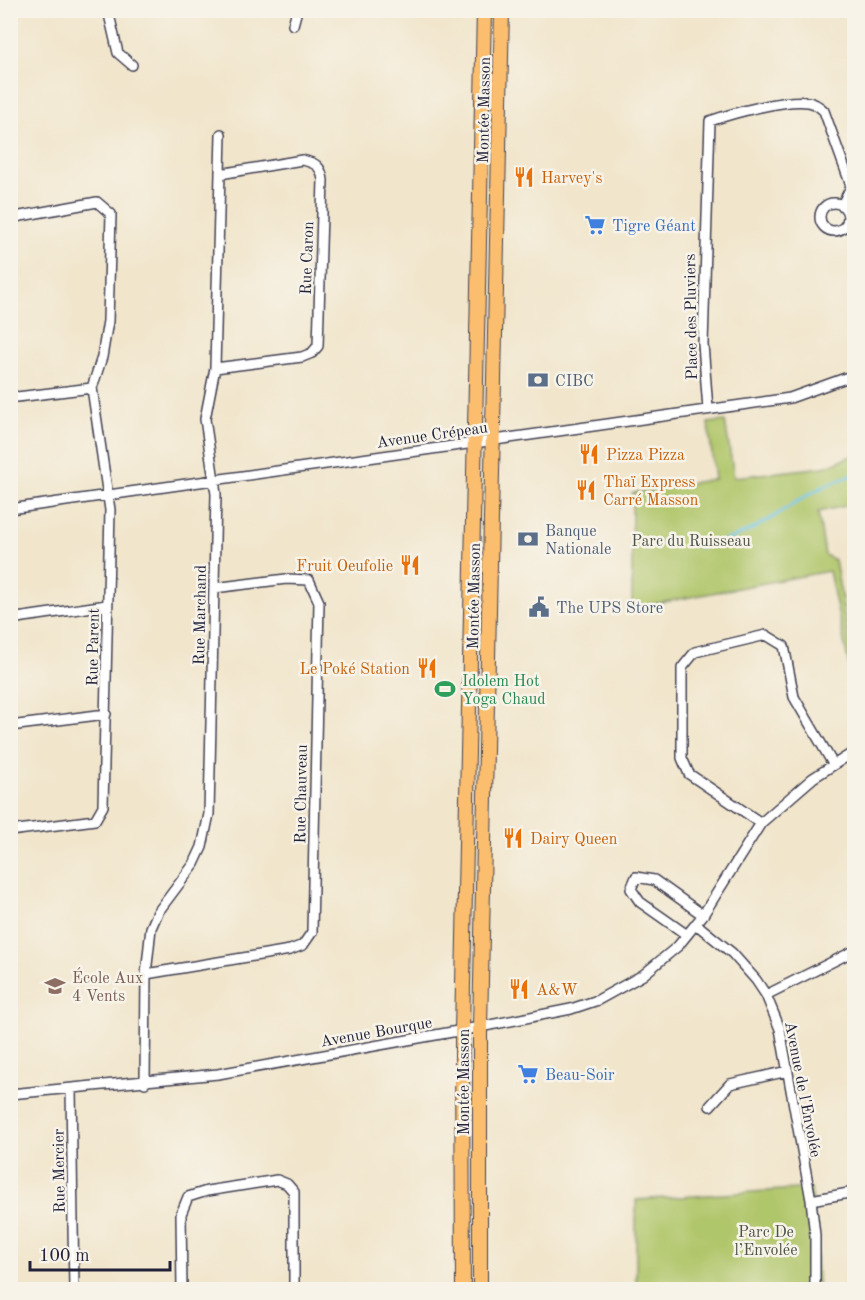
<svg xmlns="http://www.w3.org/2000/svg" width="865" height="1300" font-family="'Old Standard TT',serif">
	<rect width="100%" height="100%" fill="#f7f3e8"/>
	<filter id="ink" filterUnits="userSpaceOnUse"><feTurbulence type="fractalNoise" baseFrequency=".0167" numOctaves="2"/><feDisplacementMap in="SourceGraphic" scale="12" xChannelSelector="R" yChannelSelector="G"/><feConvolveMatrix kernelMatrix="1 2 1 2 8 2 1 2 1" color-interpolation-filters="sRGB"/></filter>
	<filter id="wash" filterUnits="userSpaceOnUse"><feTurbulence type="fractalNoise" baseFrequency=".008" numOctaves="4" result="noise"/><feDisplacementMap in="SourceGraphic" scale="24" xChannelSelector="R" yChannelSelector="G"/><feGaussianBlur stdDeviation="1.35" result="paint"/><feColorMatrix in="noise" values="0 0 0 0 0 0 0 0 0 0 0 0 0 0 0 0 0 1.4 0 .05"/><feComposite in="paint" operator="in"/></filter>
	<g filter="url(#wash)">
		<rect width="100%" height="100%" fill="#f1e5cb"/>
		<!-- green -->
		<path fill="#b0c66a" stroke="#697452" stroke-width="1.5" d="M725,421L734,477L824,467L854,455V504L818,512L825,555L835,560L854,670V688L829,571L632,608V493L715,479L708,423Z
			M811,1188L818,1289L636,1290V1200Z"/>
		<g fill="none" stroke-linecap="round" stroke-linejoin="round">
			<!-- stream -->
			<path stroke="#67c4e5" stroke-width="3" d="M698,547C764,538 796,490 854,475"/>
		</g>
	</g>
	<g filter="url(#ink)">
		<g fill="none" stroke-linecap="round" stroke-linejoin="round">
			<!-- minor casing -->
			<g stroke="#413f51" stroke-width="12">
				<path id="minor" d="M108,10L118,53L132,65
					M293,25L297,10
					M820 217a14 14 0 1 1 28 0a14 14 0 1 1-28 0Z
					M10,218L97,202L111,214L108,321L102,357L92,388L110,510L103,806L95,820L10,831
					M215,368L302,357L312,353L318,346L323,180C321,166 316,163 302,160L220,174
					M10,394L17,397L92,388
					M708,409L703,344L710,121C733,113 784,99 808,102C815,103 819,106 824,111L849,180L851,187L842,205
					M10,509L790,398L854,375
					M10,619L107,605
					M10,726L106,714
					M761,823L689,774L682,758V668L695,652L766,635L784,646L794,697L833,764
					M696,924L732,953L756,980L766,995L780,1029L811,1200L815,1235V1290
					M687,935L640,902L631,889L636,877L654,880L703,915
					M146,974L290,950L303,945L312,932L319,602L309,580L286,579L214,588
					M766,995L854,951
					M145,1083L146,974L151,928L158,912L194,864L202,847L209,814L216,494L205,419L215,368L221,134
					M71,1089L74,1290
					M10,1094L218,1074L480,1027L571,1009L598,1000L643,975L678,946L703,915L761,823L813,778L854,752
					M710,1106L730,1084L788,1071
					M811,1200L854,1192
					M182,1290L181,1214L188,1197L207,1191L277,1180L287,1184L294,1192V1290"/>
			</g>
			<!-- primary casing -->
			<g stroke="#413f51" stroke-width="16">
				<path id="primary" d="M463,1290L462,1031L484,10
					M480,1290V1027L502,10"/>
			</g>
			<!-- minor -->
			<use href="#minor" stroke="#fff" stroke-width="9"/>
			<!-- primary -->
			<use href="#primary" stroke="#fbbe6e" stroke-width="14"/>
		</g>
	</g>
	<!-- icons -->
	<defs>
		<g id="restaurant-bare" transform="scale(1.62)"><path d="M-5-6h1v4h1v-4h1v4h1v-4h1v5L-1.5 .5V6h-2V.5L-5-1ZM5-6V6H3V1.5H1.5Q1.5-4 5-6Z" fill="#e8710a" stroke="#f7f3e8" stroke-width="2.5" paint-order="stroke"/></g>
		<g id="supermarket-bare" transform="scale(1.62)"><path d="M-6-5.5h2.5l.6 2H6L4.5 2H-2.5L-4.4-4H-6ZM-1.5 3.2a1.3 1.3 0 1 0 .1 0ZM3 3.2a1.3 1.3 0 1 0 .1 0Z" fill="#3f7fe0" stroke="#f7f3e8" stroke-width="2.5" paint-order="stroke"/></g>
		<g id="bank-bare" transform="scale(1.62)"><path d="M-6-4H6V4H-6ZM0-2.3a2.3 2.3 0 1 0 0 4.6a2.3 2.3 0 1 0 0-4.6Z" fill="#5c6f8a" stroke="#f7f3e8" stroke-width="2.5" paint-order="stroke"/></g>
		<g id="civic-bare" transform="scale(1.62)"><path d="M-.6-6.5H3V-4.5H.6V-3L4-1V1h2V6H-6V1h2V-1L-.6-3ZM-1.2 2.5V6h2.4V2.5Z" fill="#5c6f8a" stroke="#f7f3e8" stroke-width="2.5" paint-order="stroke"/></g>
		<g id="stadium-bare" transform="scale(1.62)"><path d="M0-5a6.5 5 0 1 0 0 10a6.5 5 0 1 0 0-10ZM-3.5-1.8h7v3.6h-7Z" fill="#2e9e5b" stroke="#f7f3e8" stroke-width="2.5" paint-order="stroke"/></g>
		<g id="school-bare" transform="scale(1.62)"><path d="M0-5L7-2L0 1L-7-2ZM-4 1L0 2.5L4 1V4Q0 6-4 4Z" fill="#8d6e63" stroke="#f7f3e8" stroke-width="2.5" paint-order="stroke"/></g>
	</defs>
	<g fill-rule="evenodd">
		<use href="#restaurant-bare" x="524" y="177"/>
		<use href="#supermarket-bare" x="595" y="225"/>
		<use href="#bank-bare" x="538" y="380"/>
		<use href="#restaurant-bare" x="589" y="454"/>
		<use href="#restaurant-bare" x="586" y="490"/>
		<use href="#bank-bare" x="528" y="539"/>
		<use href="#restaurant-bare" x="410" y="565"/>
		<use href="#civic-bare" x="539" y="607"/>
		<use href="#restaurant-bare" x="427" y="668"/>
		<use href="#stadium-bare" x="445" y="689"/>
		<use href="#restaurant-bare" x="513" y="838"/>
		<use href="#school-bare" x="55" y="986"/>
		<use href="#restaurant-bare" x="519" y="989"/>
		<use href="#supermarket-bare" x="528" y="1074"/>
	</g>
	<g text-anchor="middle" stroke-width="5" stroke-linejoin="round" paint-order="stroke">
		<!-- street labels -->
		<g font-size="16" fill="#22223b" stroke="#f7f3e8">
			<text transform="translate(483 110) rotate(-89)" y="6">Montée Masson</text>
			<text transform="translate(306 258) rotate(-88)" y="6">Rue Caron</text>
			<text transform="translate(690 317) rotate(-91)" y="6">Place des Pluviers</text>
			<text transform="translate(432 434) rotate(-8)" y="6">Avenue Crépeau</text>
			<text transform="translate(473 596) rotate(-89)" y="6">Montée Masson</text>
			<text transform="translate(199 615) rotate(-89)" y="6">Rue Marchand</text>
			<text transform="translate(92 647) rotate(-89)" y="6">Rue Parent</text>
			<text transform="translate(300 794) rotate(-89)" y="6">Rue Chauveau</text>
			<text transform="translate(376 1031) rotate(-10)" y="6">Avenue Bourque</text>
			<text transform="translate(463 1082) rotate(-90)" y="6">Montée Masson</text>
			<text transform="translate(804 1089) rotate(79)" y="6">Avenue de l'Envolée</text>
			<text transform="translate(58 1171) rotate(-91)" y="6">Rue Mercier</text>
		</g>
		<!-- food labels -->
		<g font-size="16" fill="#c56008" stroke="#f7f3e8" text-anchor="start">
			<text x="541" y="183">Harvey's</text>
			<text x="606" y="460">Pizza Pizza</text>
			<text x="603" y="487">Thaï Express<tspan x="603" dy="18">Carré Masson</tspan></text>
			<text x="393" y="571" text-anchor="end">Fruit Oeufolie</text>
			<text x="410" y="674" text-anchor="end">Le Poké Station</text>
			<text x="530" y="844">Dairy Queen</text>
			<text x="536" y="995">A&amp;W</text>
		</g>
		<!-- shop labels -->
		<g font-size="16" fill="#366cbe" stroke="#f7f3e8" text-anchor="start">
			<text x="612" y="231">Tigre Géant</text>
			<text x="545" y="1080">Beau-Soir</text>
		</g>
		<!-- service labels -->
		<g font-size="16" fill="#4e5e75" stroke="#f7f3e8" text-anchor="start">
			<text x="555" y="386">CIBC</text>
			<text x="545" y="536">Banque<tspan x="545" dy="18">Nationale</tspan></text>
			<text x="556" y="613">The UPS Store</text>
		</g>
		<!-- park labels -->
		<g font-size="16" fill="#4d5349" stroke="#f7f3e8">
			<text x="691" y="546">Parc du Ruisseau</text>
			<text x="766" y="1237">Parc De<tspan x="766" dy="18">l’Envolée</tspan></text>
		</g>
		<!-- leisure labels -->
		<g font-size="16" fill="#27864d" stroke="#f7f3e8" text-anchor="start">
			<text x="462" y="686">Idolem Hot<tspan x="462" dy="18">Yoga Chaud</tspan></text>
		</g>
		<!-- education labels -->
		<g font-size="16" fill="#785e54" stroke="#f7f3e8" text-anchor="start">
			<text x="72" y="983">École Aux<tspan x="72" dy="18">4 Vents</tspan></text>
		</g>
	</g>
	<!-- margin -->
	<rect width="865" height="1300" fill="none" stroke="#f7f3e8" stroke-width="36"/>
	<!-- scale -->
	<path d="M30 1261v9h140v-9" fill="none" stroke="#22223b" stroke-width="3"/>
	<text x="39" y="1261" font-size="18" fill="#22223b" stroke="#f7f3e8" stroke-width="4.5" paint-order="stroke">100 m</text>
</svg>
